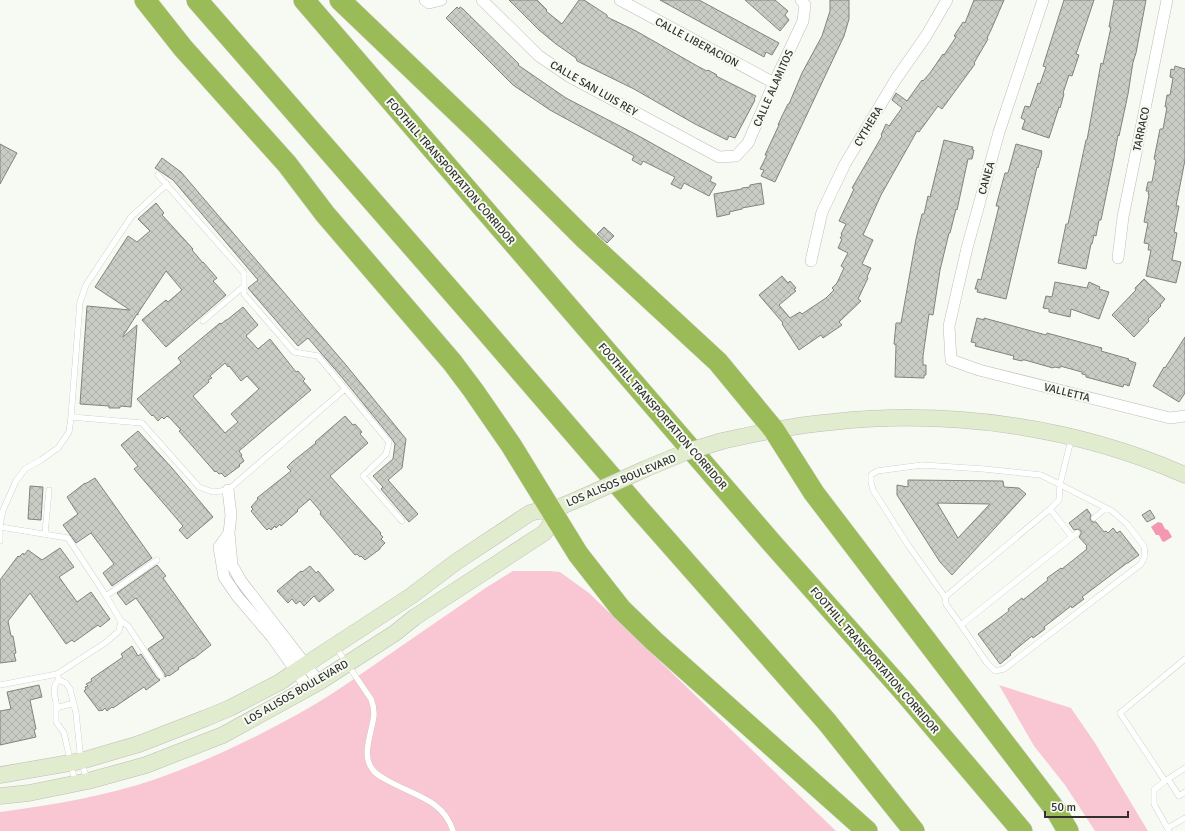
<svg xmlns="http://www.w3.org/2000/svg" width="1185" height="831" font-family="Signika,sans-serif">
	<defs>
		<pattern id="building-cross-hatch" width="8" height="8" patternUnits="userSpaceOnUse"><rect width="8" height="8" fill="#c9ccc5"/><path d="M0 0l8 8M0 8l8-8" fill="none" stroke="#adb0aa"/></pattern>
	</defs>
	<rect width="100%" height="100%" fill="#f7faf2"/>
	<!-- green -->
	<path fill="#f9c7d4" d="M513,571H549L560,572L589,593L836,831H0V812C52,805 107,796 156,779C210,760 262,735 312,706C338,691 362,673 387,656C420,633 454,610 487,587Z
		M999,685L1071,708L1095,743L1148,831H1095L1065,785L1034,746Z"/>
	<!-- water -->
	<path fill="#f497b3" d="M1158,522L1162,523L1165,529L1168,530L1172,537L1164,542L1162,541L1159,535H1156L1151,527Z"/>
	<!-- building -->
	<path fill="url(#building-cross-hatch)" stroke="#81837d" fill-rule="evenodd" d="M509,0H537L547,10L546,11L562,24L579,0H584L607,15V17L636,31L699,67L707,71L708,70L717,75L716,76L756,96L754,99L755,100L735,138L729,136L727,140L695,124L634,89L577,61L576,58L556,44L539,30Z
		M660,0H699L779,43L772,55L766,52L764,57Z
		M745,0H775L788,11L785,15L789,20L780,31Z
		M830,0H849V19L844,36L775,182L761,176L764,170L760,169L767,155H765L779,125H778L782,116L788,104H789L802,73L822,36L830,11Z
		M974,0H1004L991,30L987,38L988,39L974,63L975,64L942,109L938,106L919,132L917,131L881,195L863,235L873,240L862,264L871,268L867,277L868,278L858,299L861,301L839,322L842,325L823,338L821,335L799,350L782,324L783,323L759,295L782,276L788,283L790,281L796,288L794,289L796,291L779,305L790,318L800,312L802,314L826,298L834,290L832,288L837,283L844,268L841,266L848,253L838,248L842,239L840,238L842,235L841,234L846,224L839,221L854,189L852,188L882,136L881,135L886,124L889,126L902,108L892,100L896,93L907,101L922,80L923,81L930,73L943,54L944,55L956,37L954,36L963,22L965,23Z
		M1064,0H1094L1076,54L1079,55L1072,76L1069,75L1063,93L1064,94L1060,108L1059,107L1049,138L1022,129L1025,120L1021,118L1025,106L1030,107L1038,83L1040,84L1046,67L1043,66Z
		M1114,0H1146L1136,53L1133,62L1128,94L1119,136L1118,135L1114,157L1101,220H1099L1096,236L1094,235L1092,244H1091L1086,269L1058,263L1066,224H1068L1086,140H1087L1101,63L1103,64L1111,27H1109Z
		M457,7L459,9L460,7L463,9L519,64L518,65L566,98L637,135L712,177L710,181L716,184L709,196L684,183L681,189L671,184L675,177L643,161L641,165L632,160L634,156L550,110L513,85L446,18Z
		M1175,66L1185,69V160L1176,206H1179L1174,232L1177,233L1172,260L1181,262L1176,283L1146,276L1151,250H1148L1149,244L1144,243L1148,223L1144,222L1149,195L1148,194L1149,191H1146L1148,182H1152L1156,160L1154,159L1160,129H1163L1167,107H1165L1167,95H1170L1173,78L1170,77L1171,69L1174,70Z
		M944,140L973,147L972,150H974L972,159H968L957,210L956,209L950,233H949L940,270L933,315L929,314L923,356V365H926V375H924V378L895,377L896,345L894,344L896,323H901L916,239L922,214H924L928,196L930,197Z
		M0,144L17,153L0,184Z
		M1016,144L1042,151L1041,153H1042L1038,168L1037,167L1006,299L977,292L978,289H975L978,279L981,280L999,206H996L1005,173H1008Z
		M162,158L181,172L346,365L406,439L402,468L388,480L418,514L409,522L381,489L383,487L373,476L393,459L395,444L392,439L340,375L308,338L298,346L248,288L258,280L173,180L155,168Z
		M761,183L764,204L742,208V209L729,212L730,214L717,217L714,194L742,189V188L750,187V185Z
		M156,203L164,213L162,215L193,249L192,250L203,263V262L217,278L213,281L226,295L166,347L142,320L161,304L166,300L168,302L182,290L166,271L138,313V315L137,314L123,336V337L137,325L131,407L120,406V408H109V406L80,404L87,306L130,310L95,287L128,236L137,242L150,231L138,219Z
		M604,227L614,236L607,243L597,234Z
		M1144,279L1165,299L1160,305L1161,306L1148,319L1149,321L1134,337L1112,315L1136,290L1135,288Z
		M1055,282L1087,288L1089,282L1100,287L1099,289L1109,292L1099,319L1071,309L1070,317L1049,312V309L1043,308L1046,296L1052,297Z
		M243,307L258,325L246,336L258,349L270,339L296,372L298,371L305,379L303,381L311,390L239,451L242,455L241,456L244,461L239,465L240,466L225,477L221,473L219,474L216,471L215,472L179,431L181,430L169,417H168L167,416L164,419L162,417L158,421L153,415L152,416L137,399L181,363V362L178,358L220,323L221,324L226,320H227ZM225,363L228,367L229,366L241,381L247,376L259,389L231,414L238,422L225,433L193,396L209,382L208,380L212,378L210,376Z
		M977,318L984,320V318L1046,335L1047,333L1102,348L1101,351L1129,359L1128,360L1136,363L1129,386L1124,384L1123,387L1086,377V375L1082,374V372L1060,366V368L1054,367L1053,368L1025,360H1022V361L1013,359L1014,356L975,346L976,343L971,342Z
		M1185,337V393L1179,402L1153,386L1164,367L1165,368Z
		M345,416L353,425L355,424L362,432L360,434L368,443L330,476L381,533L380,534L383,537L381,539L385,543L380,548V549L365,560L361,556L360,557L357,554L355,555L320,514L321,512L310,499L297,510L298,511L281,526L280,524L276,528L275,526L271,530L269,528L267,530L264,527L251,511L253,509L251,507L258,499L257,498L291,471L287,467L292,462L316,443L315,442Z
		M138,431L172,468L213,517L187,539L179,530L183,526L134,469L138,466L121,445Z
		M95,478L152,558L112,586L103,573L114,564L91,533L76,543L63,525L78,514L67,497L85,483V484Z
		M908,480L1003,481L1004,487L1019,488L1026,494L952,575L940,562L897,495V485L908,487ZM937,503L990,504L958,538Z
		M30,486L43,487L41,520L28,519Z
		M1087,509L1091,515L1090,518L1091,521L1093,522H1096L1104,532L1106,531L1108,533L1113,528L1117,533L1120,531L1139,555L1128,563H1127L1082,597L1084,599L1072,608L1071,606L1044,627L1045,629L1033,638L1032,636L1010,654L1011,655L1000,664L978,634L1009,611L1008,609L1022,598L1023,600L1048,580L1047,578L1061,568L1062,569L1087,549L1086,547L1087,546L1079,537L1081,534V531L1078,529L1074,530L1069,523Z
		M1150,510L1155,518L1147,522L1142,515Z
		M60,548L74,567L59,577L77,602L91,592L110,619L100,627L98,625L74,642L72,640L66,644L30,593L8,621L11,636H13L16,653L14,654L16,661L0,663V580L18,556L19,557L23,553L24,555L28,550L42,560Z
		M157,565L166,576L163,578L211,645L193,659V658L178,668L179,669L169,676L168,675L165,677V674L148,649L164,638L136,598L126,605L117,593Z
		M310,566L316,573L318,571L334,590L319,602L314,596L304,606L300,601L296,604L292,599L288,603L277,591L301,571L302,572Z
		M132,646L138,656L141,654L157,678L160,680L146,690L144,687L113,708L112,707L107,711L105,708L102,711L101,710L99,711L84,691L86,689L85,687L88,686L86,684L92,681L91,679L123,657L121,654Z
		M39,685L42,697L30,700L36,729L34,730L36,737L0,745V711L11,709L7,692Z"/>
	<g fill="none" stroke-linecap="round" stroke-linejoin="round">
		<!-- lane casing -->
		<g stroke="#bcbeb7" stroke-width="6">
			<path id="lane" d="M158,175L244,273V294L294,352L318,356L389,442L386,454L363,476L402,521
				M167,184L131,217L86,285L80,302L71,417L142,423L199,487L213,492L228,490L345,389
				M203,321L244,286
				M1071,440L1060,484L1059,500L1050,509L945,597L946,604L961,625L1077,533
				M1050,509L1072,537
				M1094,518L1106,508
				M0,525L3,510L16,481L25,469L41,460L58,448L69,432L71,417
				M0,527L68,538L106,596L121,621L119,631L105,643L57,674L0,685
				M0,532V541
				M45,534L49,490
				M106,596L157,560
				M945,597L908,545L873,490L871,482V475L877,471L922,465L984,469L1041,475L1112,511L1127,524L1144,546L1145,556L1141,564L1004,669L995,671L987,663L961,625
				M121,621L128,626L161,676
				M335,646L371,699C373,704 374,709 374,714C373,731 360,755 373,770C376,774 381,777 385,779C411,795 443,798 453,831
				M57,674L59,680L66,683L70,689L76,713L81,761L87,779
				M59,680L55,685L54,693L56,702V722L64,733L75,782
				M56,708L74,703
				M1168,779L1179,796L1185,792
				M1165,781L1120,713L1185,659
				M1168,828L1185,818
				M1169,831L1154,804V790L1165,781L1185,768"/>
		</g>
		<!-- street casing -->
		<g stroke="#bcbeb7" stroke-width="12">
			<path id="street" d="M425,0L429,3L441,0
				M482,0L539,56L570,77L719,157L736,156L748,143L774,83L803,21L805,5L801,0
				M620,0L774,83
				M1043,0L999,132L967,248L949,326L951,360L979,370L1170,418L1185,416
				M1118,258L1123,217L1167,0
				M811,261L822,212L845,164L896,79L926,36L947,0
				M228,490L231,515L229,533L232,565L241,581L319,682
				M229,533L219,547L224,577L237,596L272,637L308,688"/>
		</g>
		<!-- secondary casing -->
		<g stroke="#bcbeb7" stroke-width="17">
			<path id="secondary" d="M722,441C759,433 795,425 832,422C951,409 1076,427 1185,475
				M645,469L686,452
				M0,775L81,761L139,744L206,718L230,708L280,682L296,671L411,596L456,562L530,513C539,510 544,510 552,513
				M0,796L29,793L88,781L146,765L223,735L319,682L395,633L415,617L544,533C550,527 552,522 552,513L562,506L583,497"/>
		</g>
		<!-- highway casing -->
		<g stroke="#d6d6d5" stroke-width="22">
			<path id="highway" d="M145,0L183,48L287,164L325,214L452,362L473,390L511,445L578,554L621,609L654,641L867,831
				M197,0L478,322L640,510L827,722L914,831
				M304,0L771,542L904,692L1022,831
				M340,0L479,133L585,239L718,362L774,430L814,493L1057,812L1068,831"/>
		</g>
		<!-- lane -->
		<use href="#lane" stroke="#fff" stroke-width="5.5"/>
		<!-- street -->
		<use href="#street" stroke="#fff" stroke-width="11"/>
		<!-- secondary -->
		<use href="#secondary" stroke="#e1ebcd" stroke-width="16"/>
		<!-- highway -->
		<use href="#highway" stroke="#9abb57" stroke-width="21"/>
		<!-- secondary-bridge casing -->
		<g stroke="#bcbeb7" stroke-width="17" stroke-linecap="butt">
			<path id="secondary-bridge" d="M686,452L722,441
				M583,497L645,469"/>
		</g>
		<!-- secondary-bridge -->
		<use href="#secondary-bridge" stroke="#e1ebcd" stroke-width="16"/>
	</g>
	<g text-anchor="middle" stroke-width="4" stroke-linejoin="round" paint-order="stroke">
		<!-- street labels -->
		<g font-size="11" fill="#30312e" stroke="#f7faf2">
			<text transform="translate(697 42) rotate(28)" y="4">CALLE LIBERACION</text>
			<text transform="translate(594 88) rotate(30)" y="4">CALLE SAN LUIS REY</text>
			<text transform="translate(773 88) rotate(-66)" y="4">CALLE ALAMITOS</text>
			<text transform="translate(868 126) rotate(-59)" y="4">CYTHERA</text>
			<text transform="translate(1141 129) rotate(-78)" y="4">TARRACO</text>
			<text transform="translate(451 171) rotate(49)" y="4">FOOTHILL TRANSPORTATION CORRIDOR</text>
			<text transform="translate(986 178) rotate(-74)" y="4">CANEA</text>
			<text transform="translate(1067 392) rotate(14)" y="4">VALLETTA</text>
			<text transform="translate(663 416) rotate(49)" y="4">FOOTHILL TRANSPORTATION CORRIDOR</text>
			<text transform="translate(621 480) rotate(-23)" y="4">LOS ALISOS BOULEVARD</text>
			<text transform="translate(875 660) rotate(49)" y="4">FOOTHILL TRANSPORTATION CORRIDOR</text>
			<text transform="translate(296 692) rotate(-30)" y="4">LOS ALISOS BOULEVARD</text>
		</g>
	</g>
	<!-- scale -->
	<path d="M1045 811v6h83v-6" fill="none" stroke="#30312e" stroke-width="2"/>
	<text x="1051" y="811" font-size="12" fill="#30312e" stroke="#f7faf2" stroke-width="3" paint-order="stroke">50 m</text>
</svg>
